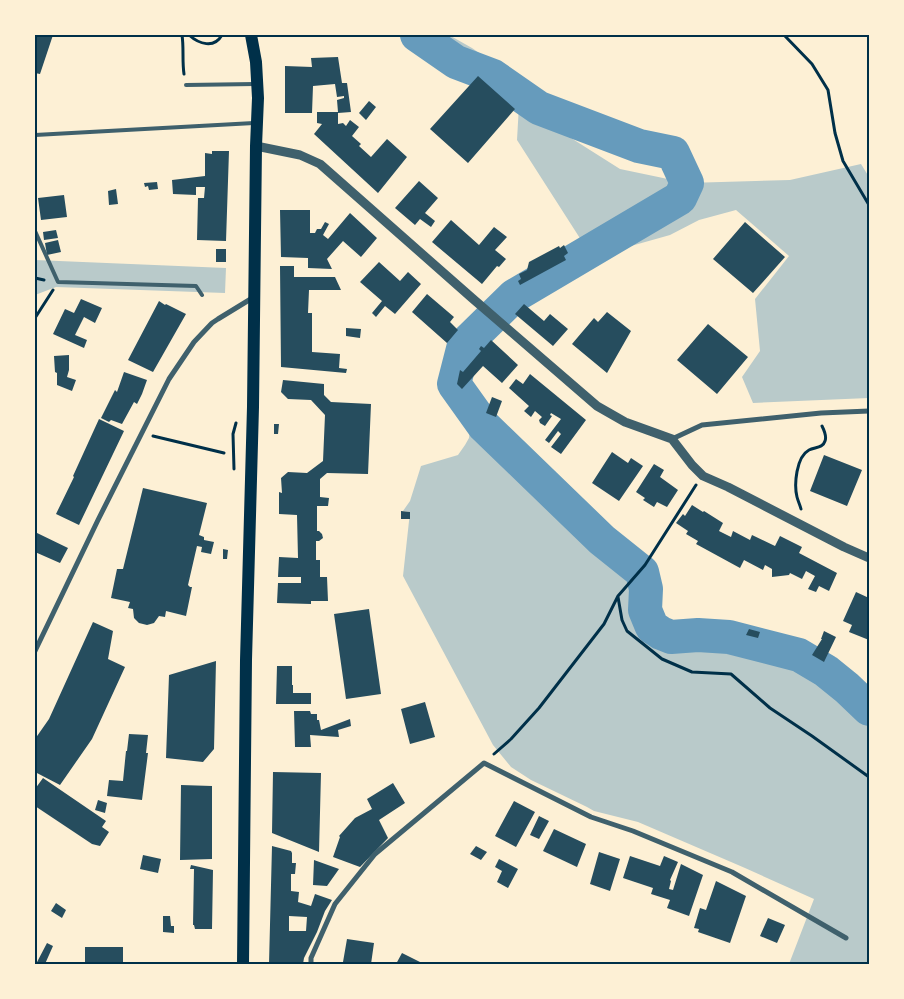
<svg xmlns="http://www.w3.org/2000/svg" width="904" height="999" font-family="'Roboto Serif',serif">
	<rect width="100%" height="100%" fill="#fdf0d5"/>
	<!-- green -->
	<path fill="#b9caca" d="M402,35H449L472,48L522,83L571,138L620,169L687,183L790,180L861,164L869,177V398L753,403L742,377L760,351L755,299L789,256L736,210L699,220L670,235L592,257L517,140L519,105L478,75L438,61L423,53Z
		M35,260L226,268L225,293L56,287L35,295Z
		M470,429H476L479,431L560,509L605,550L637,572L638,576L640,595V610L648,630L658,638L669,642L707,641L734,645L778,658L796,661L810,668L835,686L869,719V964H789L814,899L745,868L638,822L594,811L587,807L531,780L511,767L493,745L403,576L410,512L403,511L410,501L421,466L458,455L465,445L469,438Z"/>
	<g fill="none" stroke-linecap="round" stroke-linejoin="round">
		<!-- river -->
		<path stroke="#669bbc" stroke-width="34" d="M417,35L456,62L493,76L539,108L639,146L673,153L687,183L680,198L514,296L464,345L454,384L484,426L602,540L642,572L646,589L645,610L652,627L661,633L671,637L698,635L729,637L799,655L826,671L847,688L869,709"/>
	</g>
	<!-- building -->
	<path fill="#264d5e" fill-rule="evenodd" d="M35,35H53L40,74L35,73Z
		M338,57L342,83H347L351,112L338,113V112V124L343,123L346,126L350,120L359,127L352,136L361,144L359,146L371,157L387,139L407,157L378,193L314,134L322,124L317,123V112H338L337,100L344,98V96L337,97L335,84L313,86L312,113H285V66L312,67L311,58Z
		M478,76L515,109L468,163L430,129Z
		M369,101L376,107L366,120L359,113Z
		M212,151H229L226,241L197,240L198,198H204L205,187H196V195L173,194L172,180L205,176V153L212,154Z
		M419,181L438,198L425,213L435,221L431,227L420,219L415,225L395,208Z
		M157,182L158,189L149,190L148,186L145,187L144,183Z
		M116,189L118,204L109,205L108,191Z
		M64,195L67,217L41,220L38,198Z
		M280,210H310V233H315L317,229H321L325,222L329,224L323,235L328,239L350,213L377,238L361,257L343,241L327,259L332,269L308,268V258L281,257Z
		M451,220L479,245L494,227L507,237L495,250L506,259L499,267L497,266L482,284L432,242Z
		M745,222L785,257L753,293L713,259Z
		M56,230L58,238L44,240L43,232Z
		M58,240L61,252L47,255L45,243Z
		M564,245L568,253L564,256L566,260L520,285L518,281L521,279L519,274L527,270L529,262L559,246L560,248Z
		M216,249H226V262H216Z
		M379,262L400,281L408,272L421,284L395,314L385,306L376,317L372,313L382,301L360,282Z
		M280,266H294V277H335L341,290H309L308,313H312V352L340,354L339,368L347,369L346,373L281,367Z
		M427,294L454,317L450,322L458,330L447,343L412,312Z
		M81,299L102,308L95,323L84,317L75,335L87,340L84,348L53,334L65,309L74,313Z
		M159,301L165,305L166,304L186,314L153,372L128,360Z
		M524,304L544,321L550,314L568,329L553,346L515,314Z
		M607,312L631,331L607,373L572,344L594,318L598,322Z
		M708,324L748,357L717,394L677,360Z
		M346,328L361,329L360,338L346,336Z
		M491,340L518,365L502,383L483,366L462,389L457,384L460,370L463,372L481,351L479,349L481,346L484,348Z
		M69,355V370L67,377L76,380L72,391L57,385V373L55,372L54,356Z
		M124,372L147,380L142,394L137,404L134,402L122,424L111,420L109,422L101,418L115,390L117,392Z
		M530,374L586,420L561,454L551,447L561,434L558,431L549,443L545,440L561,419L551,413L550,415L552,416L545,426L540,423L539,420L542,417L535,411L531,417L524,411L529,406L509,388L516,379L523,384Z
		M283,380L324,384V395L331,402L371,404L368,474L327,473L320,479V497L329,498L328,506H317V531H319L322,534L323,538L319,541H316V560H320V577H327L328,601H311V604L277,603L278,583H301V577H278L279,557L298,558L297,515L279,514V492L282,493L281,478L288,472L307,473L323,461L325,415L311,400L288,399L281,392Z
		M492,397L502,401L496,417L486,413Z
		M99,419L124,431L79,525L56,514L74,477L73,476Z
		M274,424H279L278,434H274Z
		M612,452L628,463L631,458L643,466L619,501L592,483Z
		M824,455L862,470L847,506L810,491Z
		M654,464L664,470L660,477L678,490L667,507L657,502L654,507L643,500L645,498L636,492Z
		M143,488L207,503L199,535L204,537V540L214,542L211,554L201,552L202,547L197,546L188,585L190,587H192L186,616L166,611L165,617L159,616L154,623L147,625L139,623L134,618L133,609L128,608L130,602L111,598L117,569H123Z
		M692,505L703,512L704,511L723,523L719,531L731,537L733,531L750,540L752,535L775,546L780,536L802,547L799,553L837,573L829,591L819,586L816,592L808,589L815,576L806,571L802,579L790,573L789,575L772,577V569L765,565L763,570L744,560L740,568L696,544L698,541L686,534L688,531L676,523L683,514L685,516Z
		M401,511L410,512V519H401Z
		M35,532L68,548L60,563L35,552Z
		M223,549L228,550L227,559H223Z
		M856,592L869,598V640L849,632L852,625L843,621Z
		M369,609L381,694L346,699L334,614Z
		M93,622L113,631L108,659L125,667L92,739L60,785L35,772V739L49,719Z
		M749,629L760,632L758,638L746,635Z
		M824,631L836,637L824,662L812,655L822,639H821Z
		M216,661L214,749L203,762L166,758L169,675Z
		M277,666H292V685H293V693H311V704H276Z
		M425,702L435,737L410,744L401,709Z
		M294,711H310L311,714H317V720H319L321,730L350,719L351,726L338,730L339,737L310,735L311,747H295Z
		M129,734L148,735L146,753H148L142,800L107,796L109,780L123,781L126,751H127Z
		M273,772L321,773L319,852L272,833Z
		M43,778L106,821L102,827L109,832L100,846L92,844L35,806V789Z
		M393,783L405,803L379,820L388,838L360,867L333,857L340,837L339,836L355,818L372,809L367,799Z
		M181,785L212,786V859L180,860Z
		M98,800L107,803L105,813L95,810Z
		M514,801L535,812L516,847L495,836Z
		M539,816L549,821L539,839L530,835Z
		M554,829L586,844L577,867L543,851Z
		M272,846L291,851L292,853V863H296L295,874H291V891L299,892L298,902L311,906L315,894L332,900L325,911L317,932L304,958L303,964H269ZM289,916L307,917L306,931H289Z
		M476,846L487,852L481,860L470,854Z
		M599,852L620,859L610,891L590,884Z
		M143,855L161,859L158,873L140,869Z
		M630,856L660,866L664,856L678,862L670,880L671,881L669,889L673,890L681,864L703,875L689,916L667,908L670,900L651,894L653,888L623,878Z
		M499,859L518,869L508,888L497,882L502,871L495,867Z
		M314,860L339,869L327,886L313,885Z
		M191,865L213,870L212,929H195L194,925H193L194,869H190Z
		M716,881L746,896L730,943L698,932L699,929L694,928L700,908L706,910Z
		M56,903L66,910L62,918L51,911Z
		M163,916H170L171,926H174V933L163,932Z
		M768,918L785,925L777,943L760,936Z
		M347,939L374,943L371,964H354L343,962Z
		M47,943L53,946L45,964H36Z
		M85,947H123V964H85Z
		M402,953L424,964H396Z"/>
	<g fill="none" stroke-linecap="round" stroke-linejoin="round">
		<!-- path -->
		<path stroke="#003049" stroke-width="3" d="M182,35C184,48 182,61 184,74
			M189,35C199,44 214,49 222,35
			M784,35L812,64L828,90L835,133L843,161L869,205
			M35,278L44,280
			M35,318L53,290
			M153,436L224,453
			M234,469L233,434L236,423
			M801,509C800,505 798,501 797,497C794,485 796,457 809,450C815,447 823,448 825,441C827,436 824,430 822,426
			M618,597L622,620L627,631L662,659L692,672L731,674L770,708L812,736L869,777
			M494,754L511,739L539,708L604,624L618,596L645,565L696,485"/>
		<!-- service -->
		<path stroke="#3f606c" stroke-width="4" d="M186,85L255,84
			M35,135L254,123
			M35,231L58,282L196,286L202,295"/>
		<!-- minor -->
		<path stroke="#3f606c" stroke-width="5" d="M672,439L702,425L821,413L869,411
			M35,651L98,520L169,379L194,342L212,323L218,319L254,297
			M311,964V958L335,904L375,854L484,763L591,817L633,831L732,872L846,938"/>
		<!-- tertiary -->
		<path stroke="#3f606c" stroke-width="9" d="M256,146L300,155L320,164L472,298L597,406L625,422L672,439L692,465L703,476L728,487L844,547L869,558"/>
		<!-- primary -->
		<path stroke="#003049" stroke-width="12" d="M243,964L246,660L253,407L256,146L258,98L256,62L251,35"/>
	</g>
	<!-- border -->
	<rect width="904" height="999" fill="none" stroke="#fdf0d5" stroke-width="72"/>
	<rect x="36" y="36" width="832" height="927" fill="none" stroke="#003049" stroke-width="2"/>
</svg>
